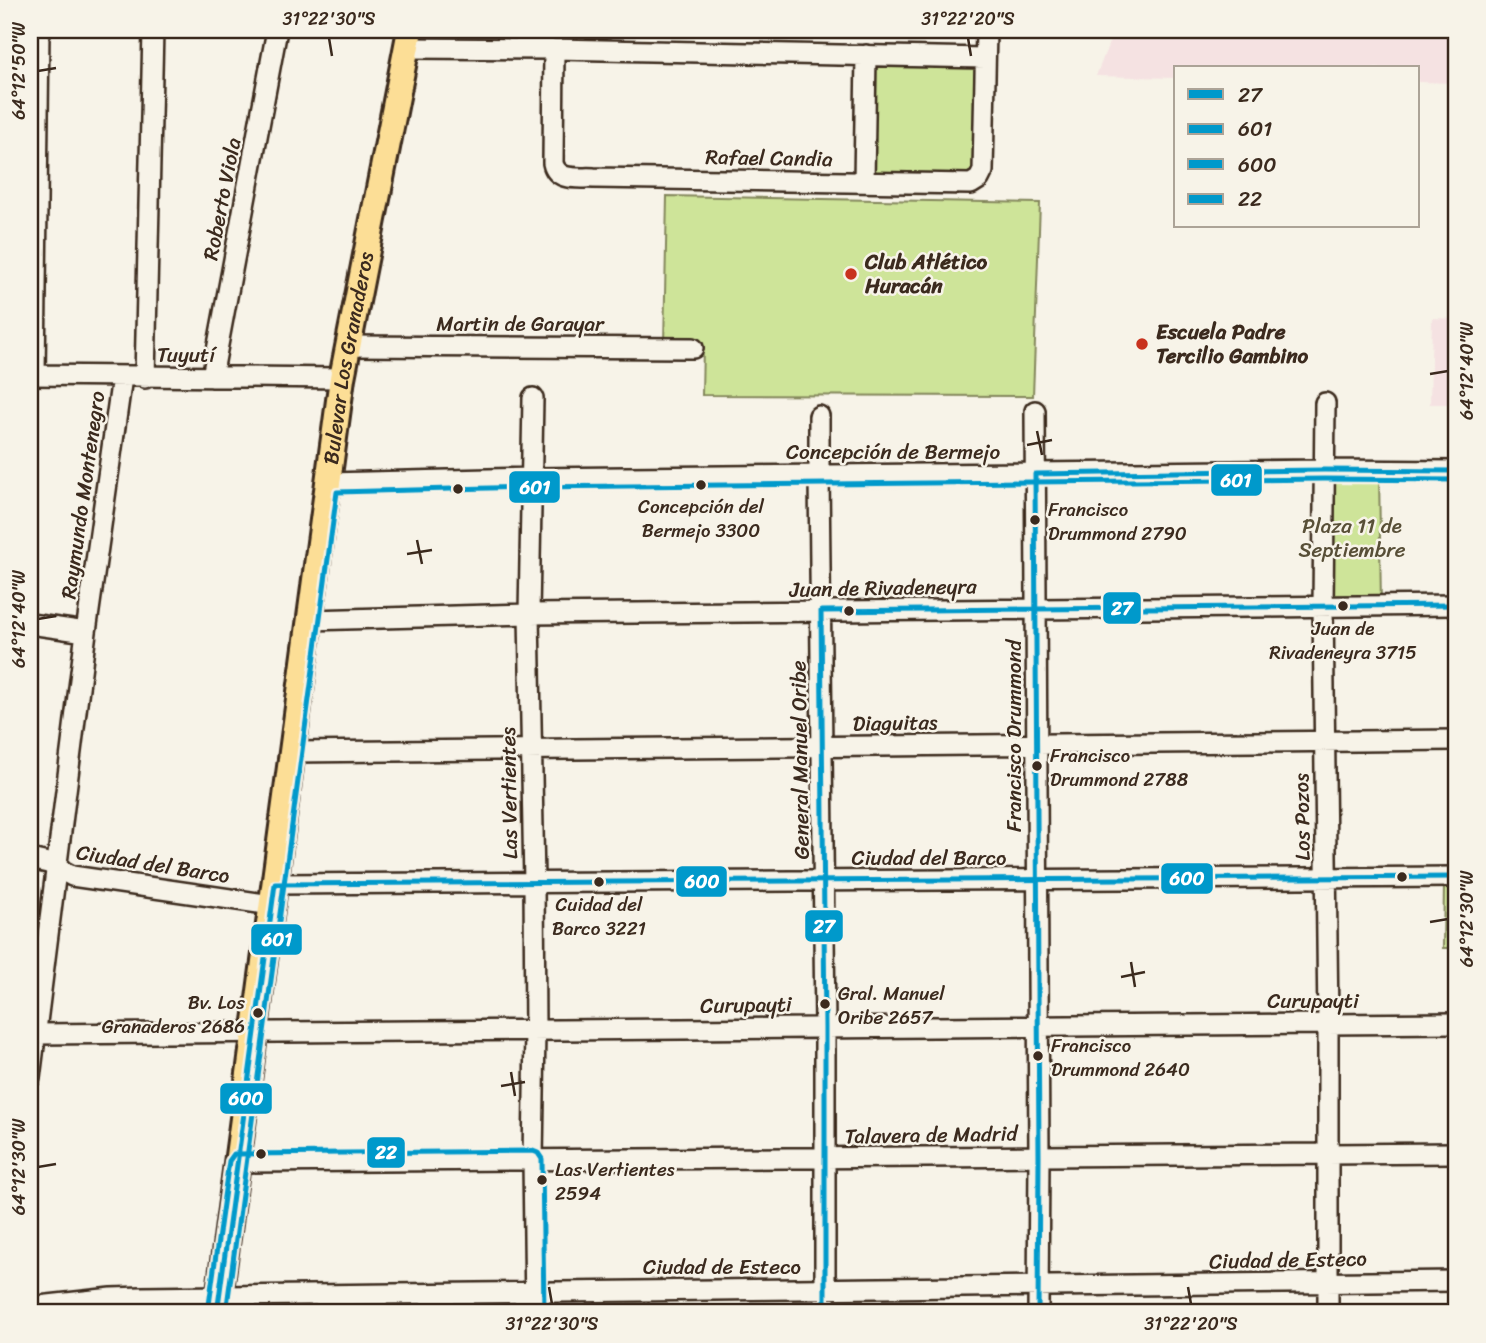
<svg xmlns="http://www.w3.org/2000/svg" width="1486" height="1343" font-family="Sriracha,sans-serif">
	<rect width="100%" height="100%" fill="#f7f3e8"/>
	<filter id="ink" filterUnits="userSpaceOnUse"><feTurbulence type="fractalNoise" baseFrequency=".0143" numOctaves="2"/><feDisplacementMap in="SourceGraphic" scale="14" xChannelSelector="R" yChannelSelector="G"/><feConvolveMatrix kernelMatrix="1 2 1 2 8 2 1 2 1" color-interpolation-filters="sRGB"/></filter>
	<g filter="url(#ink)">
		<!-- built -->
		<path fill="#f5e2e2" d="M1114,30H1456V83L1418,82V68H1176V78L1096,76Z
			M1432,318L1456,319V404H1430Z"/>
		<!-- park -->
		<path fill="#cee499" stroke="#84875c" stroke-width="2" d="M866,55L985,57L979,179L865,182Z
			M667,196L1040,203L1033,396L702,395L703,346L664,345Z
			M1324,470L1379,471L1381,606H1323Z
			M1444,885H1456V948H1443Z"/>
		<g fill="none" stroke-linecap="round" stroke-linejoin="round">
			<!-- minor casing -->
			<g stroke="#3b2a1e" stroke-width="24">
				<path id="minor" d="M407,48L554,49L985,58
					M554,49L553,163C557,182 579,177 594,178L971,184L979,179L983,171L986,30
					M864,182L866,55
					M348,346L693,348
					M30,375L342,378
					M35,375L39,30
					M212,377L277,30
					M145,378L153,30
					M533,398L529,614L534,883L535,1030L533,1160L535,1313
					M1325,403L1323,606L1328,1023V1313
					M1035,411L1039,1157L1038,1313
					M819,416V475L825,1027V1313
					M329,483L531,478L1324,470L1456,471
					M310,620L529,614L1456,605
					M30,624L86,632
					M293,752L1456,740
					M30,859L48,863L72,876L272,905
					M275,884L1456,877
					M35,1034L1456,1023
					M30,1078L86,632L122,377
					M238,1162L1456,1153
					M30,1307L112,1298L142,1297L1456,1281"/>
			</g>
			<!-- major casing -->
			<g stroke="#3b2a1e" stroke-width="30">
				<g id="major">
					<path id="s1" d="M217,1313L342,378L410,30"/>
				</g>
			</g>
			<!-- minor -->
			<use href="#minor" stroke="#f7f3e8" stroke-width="19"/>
			<!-- major -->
			<use href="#major" stroke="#fcde96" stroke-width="24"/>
			<!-- bus-1 casing -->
			<g stroke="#f7f3e8" stroke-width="10">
				<path id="bus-1" d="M825,1313V1027L821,611L1456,605
					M1038,1313L1039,1157L1035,474L1324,470L1456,471"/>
			</g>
			<!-- bus-2 casing -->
			<g stroke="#f7f3e8" stroke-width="10">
				<path id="bus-2" d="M226,1313L337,492L531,487L1324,479L1456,480"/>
			</g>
			<!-- bus-3 casing -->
			<g stroke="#f7f3e8" stroke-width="10">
				<path id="bus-3" d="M217,1313L275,884L1456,877"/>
			</g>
			<!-- bus-4 casing -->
			<g stroke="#f7f3e8" stroke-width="10">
				<path id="bus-4" d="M208,1312L229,1161L234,1154L533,1151L538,1153L542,1159L544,1313"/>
			</g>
			<!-- bus-1 -->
			<use href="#bus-1" stroke="#0099cb" stroke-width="5"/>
			<!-- bus-2 -->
			<use href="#bus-2" stroke="#0099cb" stroke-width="5"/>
			<!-- bus-3 -->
			<use href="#bus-3" stroke="#0099cb" stroke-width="5"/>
			<!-- bus-4 -->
			<use href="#bus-4" stroke="#0099cb" stroke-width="5"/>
		</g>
	</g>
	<!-- ticks -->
	<path fill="none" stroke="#3b2a1e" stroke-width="2.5" d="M329,38L332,56M968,38L971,56M38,71L56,68M1430,374L1448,371M1037,431L1042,455M1027,445L1052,440M417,540L422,564M407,554L432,550M38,619L56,616M1430,922L1448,919M1131,962L1135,987M1121,977L1145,972M511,1072L515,1096M501,1086L525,1082M38,1167L56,1164M549,1287L552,1304M1188,1287L1191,1304"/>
	<!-- markers -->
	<g fill="#c8321e" stroke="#f7f3e8" stroke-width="2.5">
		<circle cx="851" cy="274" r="7"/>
		<circle cx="1142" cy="344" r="7"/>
	</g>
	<g fill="#3b2a1e" stroke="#f7f3e8" stroke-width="2.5">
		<circle cx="701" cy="485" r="6"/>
		<circle cx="458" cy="489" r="6"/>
		<circle cx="1035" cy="520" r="6"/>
		<circle cx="1343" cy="606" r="6"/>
		<circle cx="849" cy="611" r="6"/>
		<circle cx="1037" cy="766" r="6"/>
		<circle cx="1402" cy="877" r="6"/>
		<circle cx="599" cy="882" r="6"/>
		<circle cx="825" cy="1004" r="6"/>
		<circle cx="258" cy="1013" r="6"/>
		<circle cx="1038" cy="1056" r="6"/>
		<circle cx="261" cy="1154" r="6"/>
		<circle cx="542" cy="1180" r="6"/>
	</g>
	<g text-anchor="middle" stroke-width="5" stroke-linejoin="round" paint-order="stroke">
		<!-- bus labels -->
		<g font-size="19" fill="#3b2a1e" stroke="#f7f3e8" text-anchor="start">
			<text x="701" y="513" text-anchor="middle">Concepción del<tspan x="701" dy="24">Bermejo 3300</tspan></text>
			<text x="1048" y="516">Francisco<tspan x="1048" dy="24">Drummond 2790</tspan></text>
			<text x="1343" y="635" text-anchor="middle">Juan de<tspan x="1343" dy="24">Rivadeneyra 3715</tspan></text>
			<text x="1050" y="762">Francisco<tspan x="1050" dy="24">Drummond 2788</tspan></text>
			<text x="599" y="911" text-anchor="middle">Cuidad del<tspan x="599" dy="24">Barco 3221</tspan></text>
			<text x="838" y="1000">Gral. Manuel<tspan x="838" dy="24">Oribe 2657</tspan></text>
			<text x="245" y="1009" text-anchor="end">Bv. Los<tspan x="245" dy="24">Granaderos 2686</tspan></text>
			<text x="1051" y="1052">Francisco<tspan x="1051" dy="24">Drummond 2640</tspan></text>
			<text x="555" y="1176">Las Vertientes<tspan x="555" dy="24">2594</tspan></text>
		</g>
		<!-- street labels -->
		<g font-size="21" fill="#3b2a1e" stroke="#f7f3e8">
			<text transform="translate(769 158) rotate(1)" y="7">Rafael Candia</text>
			<text transform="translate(222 199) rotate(-79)" y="7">Roberto Viola</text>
			<text x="520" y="331">Martin de Garayar</text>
			<text x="186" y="362">Tuyutí</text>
			<text dy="7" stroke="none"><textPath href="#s1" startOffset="964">Bulevar Los Granaderos</textPath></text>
			<text x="893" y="459">Concepción de Bermejo</text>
			<text transform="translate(83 495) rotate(-82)" y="7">Raymundo Montenegro</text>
			<text transform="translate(883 588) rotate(-1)" y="7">Juan de Rivadeneyra</text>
			<text transform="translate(895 723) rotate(-1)" y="7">Diaguitas</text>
			<text transform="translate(1014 736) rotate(-90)" y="7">Francisco Drummond</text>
			<text transform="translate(800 760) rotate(-91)" y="7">General Manuel Oribe</text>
			<text transform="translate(509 793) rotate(-91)" y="7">Las Vertientes</text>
			<text transform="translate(1302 817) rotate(-91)" y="7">Los Pozos</text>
			<text x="929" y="865">Ciudad del Barco</text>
			<text transform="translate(153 864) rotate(9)" y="7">Ciudad del Barco</text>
			<text x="1313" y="1008">Curupayti</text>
			<text transform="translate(746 1005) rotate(-1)" y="7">Curupayti</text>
			<text transform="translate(931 1135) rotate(-1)" y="7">Talavera de Madrid</text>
			<text transform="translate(1288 1260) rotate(-1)" y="7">Ciudad de Esteco</text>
			<text x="722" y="1274">Ciudad de Esteco</text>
		</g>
		<!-- poi labels -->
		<g font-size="21" font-weight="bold" fill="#3b2a1e" stroke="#f7f3e8" text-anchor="start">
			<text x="865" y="269">Club Atlético<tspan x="865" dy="24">Huracán</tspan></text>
			<text x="1156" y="339">Escuela Padre<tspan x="1156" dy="24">Tercilio Gambino</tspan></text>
		</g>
		<!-- park labels -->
		<g font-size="21" fill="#584f37" stroke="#f7f3e8">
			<text x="1352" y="533">Plaza 11 de<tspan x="1352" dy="24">Septiembre</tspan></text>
		</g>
	</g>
	<g stroke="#f7f3e8" stroke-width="2.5">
		<rect x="1210" y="463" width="53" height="34" rx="7" fill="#0099cb"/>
		<rect x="508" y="470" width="53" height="34" rx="7" fill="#0099cb"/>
		<rect x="1102" y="591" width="40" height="34" rx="7" fill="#0099cb"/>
		<rect x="1160" y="862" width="54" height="33" rx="7" fill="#0099cb"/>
		<rect x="675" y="865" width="53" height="33" rx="7" fill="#0099cb"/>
		<rect x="804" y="909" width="40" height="34" rx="7" fill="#0099cb"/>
		<rect x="250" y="923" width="53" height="33" rx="7" fill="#0099cb"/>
		<rect x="219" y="1082" width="54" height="33" rx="7" fill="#0099cb"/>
		<rect x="366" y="1136" width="40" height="33" rx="7" fill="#0099cb"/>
	</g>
	<g font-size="19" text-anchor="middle" font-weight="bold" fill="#fff">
		<text x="1236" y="487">601</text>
		<text x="535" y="494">601</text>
		<text x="1122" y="615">27</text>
		<text x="1187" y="885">600</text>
		<text x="702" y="888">600</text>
		<text x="824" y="933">27</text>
		<text x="277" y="946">601</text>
		<text x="246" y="1105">600</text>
		<text x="386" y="1159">22</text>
	</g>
	<!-- margin -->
	<rect width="1486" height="1343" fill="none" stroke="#f7f3e8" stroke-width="77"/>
	<!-- legend -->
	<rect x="1174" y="66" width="245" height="161" fill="#f7f3e8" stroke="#aca397" stroke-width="2"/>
	<rect x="1188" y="89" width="35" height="10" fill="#0099cb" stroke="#aca397" stroke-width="2"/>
	<text x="1238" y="102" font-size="21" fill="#3b2a1e">27</text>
	<rect x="1188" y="124" width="35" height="10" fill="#0099cb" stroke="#aca397" stroke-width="2"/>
	<text x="1238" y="136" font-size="21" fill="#3b2a1e">601</text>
	<rect x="1188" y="159" width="35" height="10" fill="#0099cb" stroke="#aca397" stroke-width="2"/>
	<text x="1238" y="172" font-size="21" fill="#3b2a1e">600</text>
	<rect x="1188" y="194" width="35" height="10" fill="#0099cb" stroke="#aca397" stroke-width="2"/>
	<text x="1238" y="206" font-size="21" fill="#3b2a1e">22</text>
	<rect x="38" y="38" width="1410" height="1266" fill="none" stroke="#3b2a1e" stroke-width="2.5"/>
	<g font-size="18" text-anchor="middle" fill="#3b2a1e">
		<text x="329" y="25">31°22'30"S</text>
		<text x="968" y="25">31°22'20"S</text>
		<text transform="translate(19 71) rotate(-90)" y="6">64°12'50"W</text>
		<text transform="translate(1467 371) rotate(-90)" y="6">64°12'40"W</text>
		<text transform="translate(19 619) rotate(-90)" y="6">64°12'40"W</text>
		<text transform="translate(1467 919) rotate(-90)" y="6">64°12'30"W</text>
		<text transform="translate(19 1167) rotate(-90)" y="6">64°12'30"W</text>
		<text x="552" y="1330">31°22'30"S</text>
		<text x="1191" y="1330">31°22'20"S</text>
	</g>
</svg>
